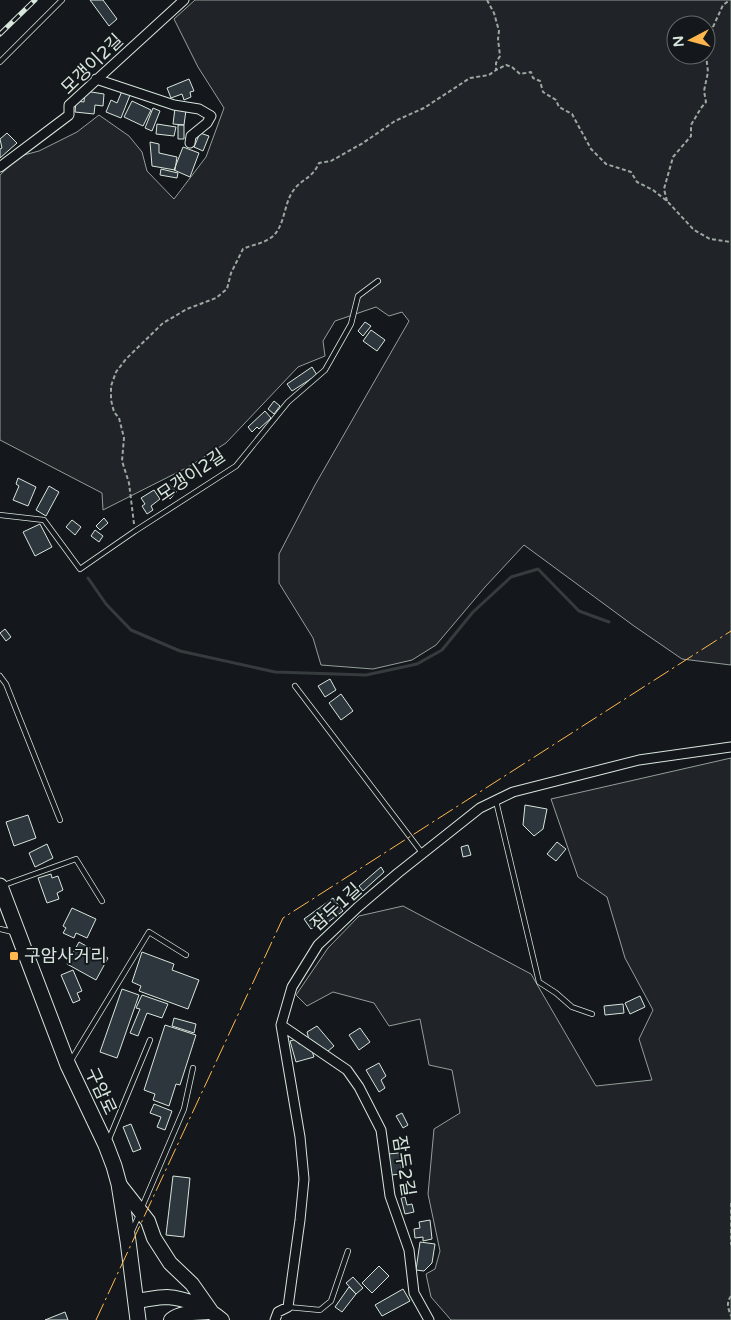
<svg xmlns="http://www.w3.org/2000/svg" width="731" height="1320" font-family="'Varela Round','Noto Sans KR',sans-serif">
	<rect width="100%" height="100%" fill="#14181c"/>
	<!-- green -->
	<path fill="#202428" stroke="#939e99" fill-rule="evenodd" d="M195,0H731V665L682,659L634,626L524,545L485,587L436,645L412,660L373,669L321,665L313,638L279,583V554L315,485L409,321L402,312L389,316L376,307L335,321L323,341L325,356L298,367L226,443L190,466L103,510L102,493L0,440V175L20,156L39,151L77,132L99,115L129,136L142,152L147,171L174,199L206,157L224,108L198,67L174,19ZM676,25H706V55H676Z
		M731,758V1320H451L431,1297L426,1274L435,1269L440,1251L428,1194L434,1129L460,1113L452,1070L429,1065L420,1019L389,1026L374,1003L333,992L307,1006L296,995L328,948L359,916L403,906L531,974L596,1086L652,1080L639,1039L653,1010L625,958L607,897L578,877L551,799Z"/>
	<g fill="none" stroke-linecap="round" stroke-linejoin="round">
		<!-- stream -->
		<path stroke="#363b3e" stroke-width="3" d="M88,578L106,604L131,630L180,651L275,672L366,675L417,664L442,650L473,612L511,577L538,569L579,611L609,622"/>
	</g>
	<!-- building -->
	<path fill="#2c363c" stroke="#d8e6dc" d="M90,0H103L117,19L109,26Z
		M189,79L194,91L190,92L191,97L184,100L182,94L171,98L167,88Z
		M85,91L104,94L103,106L95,105L94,114L75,112L76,101L84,102Z
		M122,91L130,95L121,118L106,112L111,100L117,103Z
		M132,101L151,110L143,126L124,117Z
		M153,108L160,111L152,131L145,128Z
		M175,108L186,110L184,125L173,124Z
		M157,124L176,127L174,136L156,134Z
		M178,125H184V139H178Z
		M7,133L17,143L0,158V149L2,148L0,139Z
		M200,133L209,136L203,151L194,147Z
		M150,142L159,144V153L177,157L175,170L152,166Z
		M183,147L199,153L190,177L174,170Z
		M161,169L178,173L177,178L160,175Z
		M365,322L371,326L363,336L358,331Z
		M371,330L385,340L377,351L363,341Z
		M312,367L317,375L292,391L287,384Z
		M274,401L280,406L274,414L268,409Z
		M265,411L271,418L259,429L257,427L252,432L248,427Z
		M18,478L36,487L28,506L13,500L19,486L16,484Z
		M166,482L177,492L170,499L159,489Z
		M49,486L59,492L46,516L36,510Z
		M154,490L160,499L151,506L153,510L147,514L142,506L145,504L141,498Z
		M104,518L108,523L100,530L96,526Z
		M72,520L81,527L75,535L66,527Z
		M40,524L52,547L35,556L23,532Z
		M95,530L103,536L99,542L91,536Z
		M5,629L11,637L6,641L0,633Z
		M330,679L336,690L325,697L318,686Z
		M341,694L353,711L341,720L329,703Z
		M525,805L547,809L543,829L534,836L523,825Z
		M28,815L36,838L14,846L6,822Z
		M557,842L566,849L556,861L547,854Z
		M47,844L53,858L35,867L29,853Z
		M468,845L471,855L463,857L461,847Z
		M381,867L384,872L363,891L359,886Z
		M51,874L52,878L58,876L63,890L57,893L59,899L47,903L38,878Z
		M333,898L343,911L320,928L317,925L311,929L304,919Z
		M72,908L96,919L87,938L76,933L74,938L63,933L66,928L63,926Z
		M79,942L108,958L96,980L67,964Z
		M142,952L174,964L172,970L199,980L188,1009L139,991L141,986L132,982Z
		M73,970L82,991L77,993L80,1000L73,1003L61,975Z
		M122,989L139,995L117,1058L100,1052Z
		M142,995L168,1004L162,1018L147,1013L138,1036L130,1033L140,1009L136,1008Z
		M640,996L645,1007L630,1014L625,1003Z
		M623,1004L624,1013L605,1015L604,1006Z
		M174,1018L196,1024L194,1033L172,1026Z
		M165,1025L196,1035L180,1085L176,1084L169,1106L153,1100L155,1094L144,1090Z
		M317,1026L334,1046L327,1052L309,1040L307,1032Z
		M360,1028L370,1042L359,1050L349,1035Z
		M297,1039L299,1044L305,1042L307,1049L311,1048L314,1057L296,1062L290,1041Z
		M379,1063L386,1076L381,1080L385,1088L379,1092L366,1070Z
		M154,1104L172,1111L165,1130L157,1127L161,1117L150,1113Z
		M402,1113L408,1125L403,1128L396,1116Z
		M131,1124L141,1149L133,1152L123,1127Z
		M399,1153L402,1174L391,1175L388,1154Z
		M173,1176L190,1178L184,1237L166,1235Z
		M405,1197L407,1205L412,1204L414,1212L405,1214L401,1198Z
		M430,1220L432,1239L423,1241V1237L415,1238L414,1229L420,1228L419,1222Z
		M420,1242L435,1244L432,1263L424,1271L416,1270Z
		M379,1266L389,1276L372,1293L362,1283Z
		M353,1277L363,1288L356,1294L346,1283Z
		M349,1287L356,1294L342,1312L335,1307Z
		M403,1289L410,1301L382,1316L375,1305Z
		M65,1312L68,1320H45Z"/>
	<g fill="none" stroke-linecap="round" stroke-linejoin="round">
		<!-- lane casing -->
		<g stroke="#d8e6dc" stroke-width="6">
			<path id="lane" d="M0,62L62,0
				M0,515L44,520L80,569L135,531L236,466L288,402L325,370L351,324L358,296L378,281
				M0,676L6,684L60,820
				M295,686L423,854
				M496,801L539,982L556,993L572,1007L592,1014
				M4,885L76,859L102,901
				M0,929L13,932
				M70,1062L149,932L186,955
				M109,1139L150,1040
				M142,1207L184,1109L193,1068
				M131,1233L139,1215
				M288,1307L320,1310L331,1301L348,1251"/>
		</g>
		<!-- street casing -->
		<g stroke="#d8e6dc" stroke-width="11">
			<path id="street" d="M96,79L174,105L199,109L211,116L207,123L191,136L190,143
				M0,167L69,115V105L184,0
				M281,1025L347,1070L359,1087L381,1130L390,1196L409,1250L414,1293L429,1320
				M275,1320L278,1312L288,1307L300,1220L304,1179L300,1137L281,1025L292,987L318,945L358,907L398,873L480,808L513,792L639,760L731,747"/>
		</g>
		<!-- secondary casing -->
		<g stroke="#d8e6dc" stroke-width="16">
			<path id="secondary" d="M119,1184L148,1221L154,1238L170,1263L192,1284L211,1311
				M136,1301C146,1300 157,1297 167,1297C186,1298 208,1308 222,1320
				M171,1320C181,1312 195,1313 208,1312"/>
		</g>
		<!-- primary casing -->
		<g stroke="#d8e6dc" stroke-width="17">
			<path id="primary" d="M0,886L68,1065L106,1145L114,1166L119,1184L128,1241L138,1320"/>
		</g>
		<!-- path -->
		<path stroke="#9da8a2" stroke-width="2" stroke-dasharray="4 2.5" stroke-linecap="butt" d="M487,0L494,13L499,31L498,39L500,56L496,63V70
			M667,201L664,189L673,157L691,136V125L701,108L706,102L704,91L708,72L706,55L710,46L713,27L723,5L730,0
			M134,524L129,483L122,461L124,438L119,418L114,412L111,400V386L116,372L126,359L163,323L187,309L216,298L227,289L231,273L243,249C251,245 261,244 269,239C285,230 283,205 293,191C301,179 312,179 319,163L331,161L363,143L395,121L424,108L470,78L489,75L496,70L506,65L512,67L520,74L531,72L533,78L540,81L543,92L556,100L559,107L572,114L591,149L606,164L631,172L637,182L653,190L667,201L694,230L710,239L731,242
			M731,1203V1245
			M731,1296C726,1303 728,1308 731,1316"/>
		<!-- lane -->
		<use href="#lane" stroke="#14181c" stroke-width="4.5"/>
		<!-- street -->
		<use href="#street" stroke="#14181c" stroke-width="9"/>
		<!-- secondary -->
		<use href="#secondary" stroke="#14181c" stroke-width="14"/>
		<!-- primary -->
		<use href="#primary" stroke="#14181c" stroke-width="15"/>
		<!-- rail casing -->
		<g stroke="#d8e6dc" stroke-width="5">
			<path id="rail" d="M0,34L35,0"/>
		</g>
		<!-- rail -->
		<use href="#rail" stroke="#14181c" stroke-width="3" stroke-dasharray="9" stroke-linecap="butt"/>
		<!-- power -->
		<path stroke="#ffb74d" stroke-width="1" stroke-dasharray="18 4 2.5 4" stroke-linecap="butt" d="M96,1320L283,918L731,631"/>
	</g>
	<!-- markers -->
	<rect fill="#ffb74d" stroke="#14181c" stroke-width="2" x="9" y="951" width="10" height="10" rx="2.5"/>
	<g text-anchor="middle" stroke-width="4" stroke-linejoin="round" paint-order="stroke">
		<!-- street labels -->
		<g font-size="18" fill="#d8e6dc" stroke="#14181c">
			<text transform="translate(92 64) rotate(-44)" y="6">모갱이2길</text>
			<text transform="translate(191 475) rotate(-34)" y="6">모갱이2길</text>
			<text transform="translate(336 907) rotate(-42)" y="6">잠두1길</text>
			<text transform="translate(101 1091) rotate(65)" y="6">구암로</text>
			<text transform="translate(404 1166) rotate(81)" y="6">잠두2길</text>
		</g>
		<!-- poi labels -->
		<g font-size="18" fill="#d8e6dc" stroke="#14181c" text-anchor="start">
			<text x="24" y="962">구암사거리</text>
		</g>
	</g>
	<!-- north arrow -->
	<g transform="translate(691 40) rotate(264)"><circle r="24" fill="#14181c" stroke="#626a69"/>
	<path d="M0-4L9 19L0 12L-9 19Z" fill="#ffb74d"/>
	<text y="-8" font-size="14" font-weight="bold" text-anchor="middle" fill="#d8e6dc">N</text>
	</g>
</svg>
